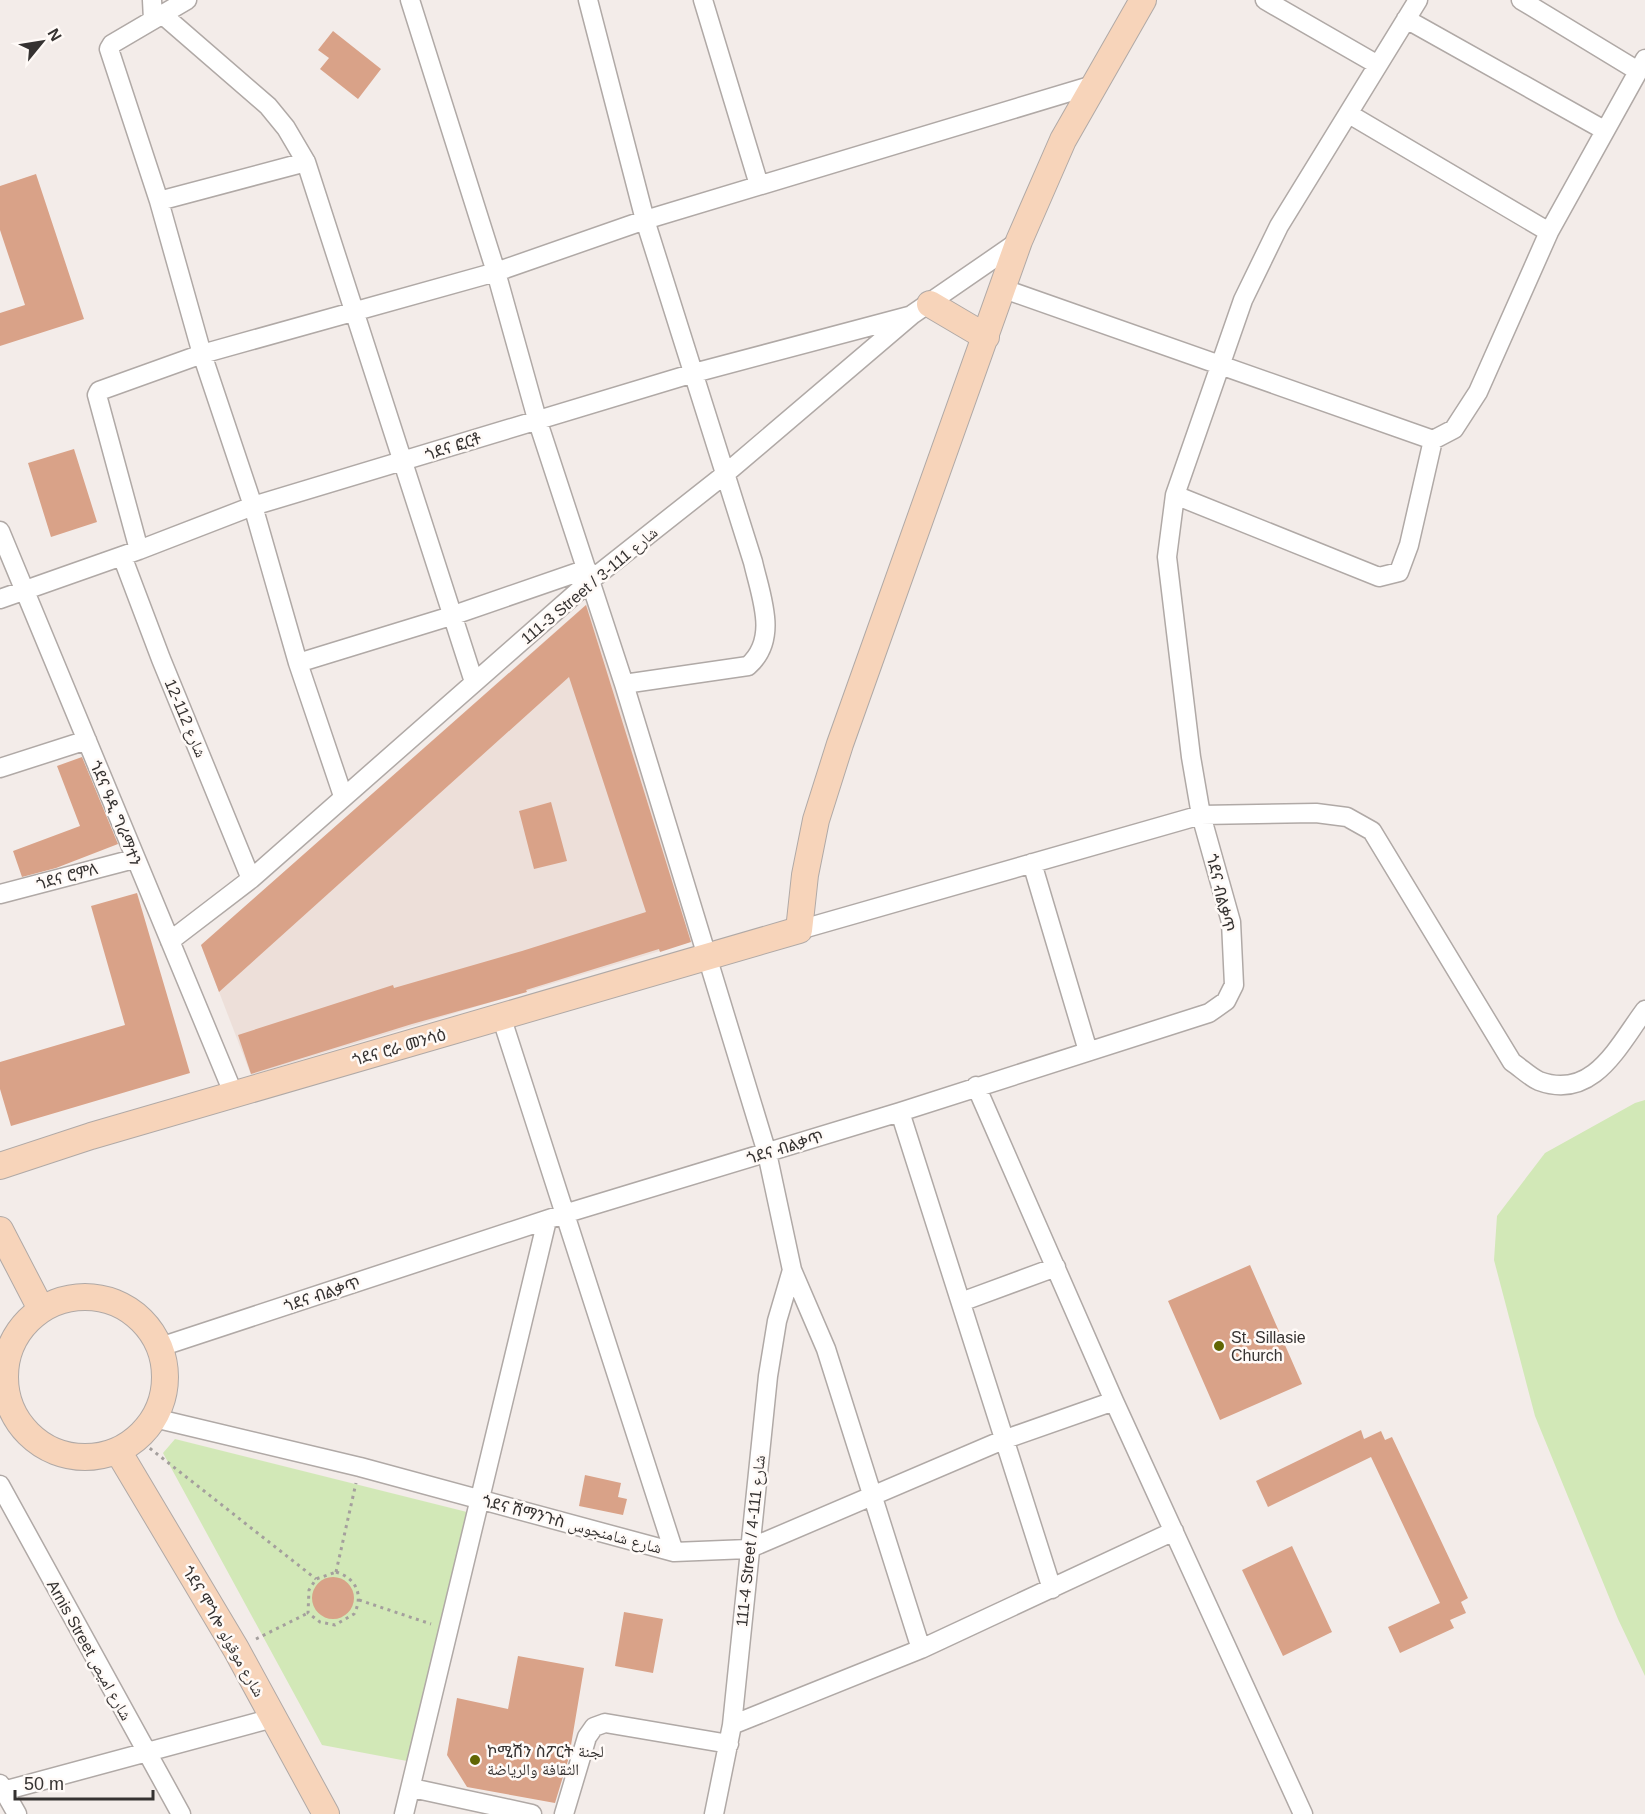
<svg xmlns="http://www.w3.org/2000/svg" width="1645" height="1814" font-family="Helvetica,'Noto Naskh Arabic','Noto Sans Ethiopic',sans-serif">
	<rect width="100%" height="100%" fill="#f3ece9"/>
	<!-- built -->
	<path fill="#eddfd9" d="M589,602L696,940L251,1075L201,945Z"/>
	<!-- green -->
	<path fill="#d2e8b7" d="M1645,1100V1676L1618,1619L1535,1416L1494,1260L1497,1216L1545,1153L1635,1103Z
		M175,1439L471,1513L407,1761L322,1745L163,1453Z"/>
	<!-- building -->
	<path fill="#d9a288" d="M333,31L381,69L358,99L320,69L329,58L318,50Z
		M36,174L84,319L0,346V313L25,305L0,230V186Z
		M74,449L97,522L51,537L28,463Z
		M586,605L691,942L660,952L659,949L526,990L527,992L412,1024L251,1074L238,1035L393,985L394,988L522,951L646,912L569,677L219,992L201,945Z
		M82,757L118,844L56,868L22,877L13,851L80,826L57,766Z
		M551,802L567,861L534,869L519,811Z
		M137,893L190,1073L11,1126L0,1089V1062L125,1025L91,906Z
		M1250,1265L1302,1384L1220,1420L1168,1301Z
		M1361,1430L1364,1439L1381,1431L1385,1440L1392,1437L1468,1598L1461,1602L1466,1613L1450,1620L1454,1628L1400,1653L1388,1627L1440,1603L1371,1457L1268,1507L1256,1481Z
		M585,1475L621,1483L618,1497L627,1499L623,1515L579,1506Z
		M1292,1546L1332,1632L1283,1656L1242,1570Z
		M312 1598a21 21 0 1 1 42 0a21 21 0 1 1-42 0Z
		M624,1612L663,1619L653,1673L615,1666Z
		M518,1656L584,1668L569,1757L555,1803L467,1787L447,1755L457,1698L508,1709Z"/>
	<g fill="none" stroke-linecap="round" stroke-linejoin="round">
		<!-- street casing -->
		<g stroke="#b0a9a6" stroke-width="21">
			<path id="street" d="M152,0L153,20
				M187,0L112,44L109,49L159,201L202,354L253,506L298,663L343,796
				M410,0L496,272L537,419L624,684L767,1153L792,1270L826,1349L921,1649
				M588,0L645,220L753,562C761,597 779,639 748,666L624,684
				M703,0L759,185
				M1265,0L1378,65
				M1521,0L1638,71
				M163,15L268,106L286,128L306,162L474,682
				M1406,19L1604,130
				M1349,114L1549,232
				M159,201L306,162
				M1004,289L1433,440L1454,429L1478,392L1549,232L1645,59
				M1175,495L1379,577L1399,572L1409,545L1433,440
				M0,531L234,1095
				M139,550L97,395L99,391L202,354L496,272L645,220L1093,85
				M122,556L161,659L251,879
				M0,599L139,550L253,506L694,373L909,316
				M298,663L451,616L587,569
				M0,768L87,740
				M1032,863L1088,1051
				M0,894L134,859
				M799,930L1201,815L1316,813L1347,817L1372,831L1512,1062C1521,1068 1530,1077 1539,1081C1593,1101 1618,1046 1645,1010
				M170,941L251,879L591,580L724,475L913,314L1019,241
				M501,1016L674,1552
				M976,1086L1114,1401L1303,1814
				M900,1112L1052,1589
				M961,1302L1056,1267
				M160,1347L564,1214L900,1112L1209,1013L1226,1001L1234,985L1231,922L1201,815L1191,757L1167,557L1175,495L1243,300L1279,226L1418,0
				M0,1391L5,1390
				M154,1418L360,1467L674,1552L748,1549L1003,1440L1114,1401
				M0,1485L181,1814
				M732,1725L921,1649L1174,1531
				M0,1784L17,1814
				M412,1788L532,1814
				M3,1791L273,1718
				M404,1814L547,1220
				M564,1814L587,1737L594,1727L605,1723L729,1744
				M714,1814L732,1725L768,1376L777,1321L792,1270"/>
		</g>
		<!-- secondary casing -->
		<g stroke="#b0a9a6" stroke-width="28">
			<path id="secondary" d="M930,304L986,337
				M0,1166L91,1136L799,930L805,875L816,820L840,744L1019,241L1063,140L1143,0
				M0,1230L41,1309
				M5 1377a80 80 0 1 1 160 0a80 80 0 1 1-160 0Z
				M118,1451L236,1649L326,1814"/>
		</g>
		<!-- path -->
		<path stroke="#a49f9d" stroke-width="3" stroke-dasharray="3 4.5" stroke-linecap="butt" d="M138,1439L316,1579
			M336,1572C356,1578 364,1595 354,1614L335,1625L320,1622L308,1613L309,1590L316,1579Z
			M336,1572L356,1483
			M359,1600L431,1624
			M256,1639L308,1613"/>
		<!-- street -->
		<use href="#street" stroke="#fff" stroke-width="18"/>
		<!-- secondary -->
		<use href="#secondary" stroke="#f7d4ba" stroke-width="26"/>
	</g>
	<!-- markers -->
	<g fill="#616604" stroke="#fffaf7" stroke-width="2">
		<circle cx="1219" cy="1346" r="6"/>
		<circle cx="475" cy="1760" r="6"/>
	</g>
	<g text-anchor="middle" stroke-width="5" stroke-linejoin="round" paint-order="stroke">
		<!-- street labels -->
		<g font-size="16" fill="#353231" stroke="#fffaf7">
			<text transform="translate(453 446) rotate(-18)" y="6">ጎደና ፎርቶ</text>
			<text transform="translate(589 585) rotate(-40)" y="6">111-3 Street / شارع 111-3</text>
			<text transform="translate(186 718) rotate(67)" y="6">شارع 112-12</text>
			<text transform="translate(116 813) rotate(68)" y="6">ጎደና ዓዲ ግራማተን</text>
			<text transform="translate(67 876) rotate(-15)" y="6">ጎደና ሮምለ</text>
			<text transform="translate(1221 893) rotate(77)" y="6">ጎደና ብልቃጥ</text>
			<text transform="translate(399 1047) rotate(-16)" y="6">ጎደና ሮራ መንሳዕ</text>
			<text transform="translate(785 1147) rotate(-17)" y="6">ጎደና ብልቃጥ</text>
			<text transform="translate(322 1294) rotate(-18)" y="6">ጎደና ብልቃጥ</text>
			<text transform="translate(572 1524) rotate(15)" y="6">ጎደና ሽማንጉስ شارع شامنجوس</text>
			<text transform="translate(750 1541) rotate(-84)" y="6">111-4 Street / شارع 111-4</text>
			<text transform="translate(224 1631) rotate(60)" y="6">ጎደና ሞጎሎ شارع موقولو</text>
			<text transform="translate(90 1650) rotate(61)" y="6">Arnis Street شارع اميص</text>
		</g>
		<!-- poi labels -->
		<g font-size="16" fill="#353231" stroke="#fffaf7" text-anchor="start">
			<text x="1231" y="1343">St. Sillasie<tspan x="1231" dy="18">Church</tspan></text>
			<text x="487" y="1757">ኮሚሽን ስፖርት لجنة<tspan x="487" dy="18">الثقافة والرياضة</tspan></text>
		</g>
	</g>
	<!-- north arrow -->
	<g transform="translate(42 42) rotate(60)" stroke="#fffaf7" stroke-width="4.5" paint-order="stroke">
	<path d="M0-4.5L10 22L0 15L-10 22Z" fill="#353231"/>
	<text y="-9" font-size="16" font-weight="bold" text-anchor="middle" fill="#353231">N</text>
	</g>
	<!-- scale -->
	<path d="M15 1790v9h138v-9" fill="none" stroke="#353231" stroke-width="3"/>
	<text x="24" y="1790" font-size="18" fill="#353231" stroke="#fffaf7" stroke-width="4.5" paint-order="stroke">50 m</text>
</svg>
